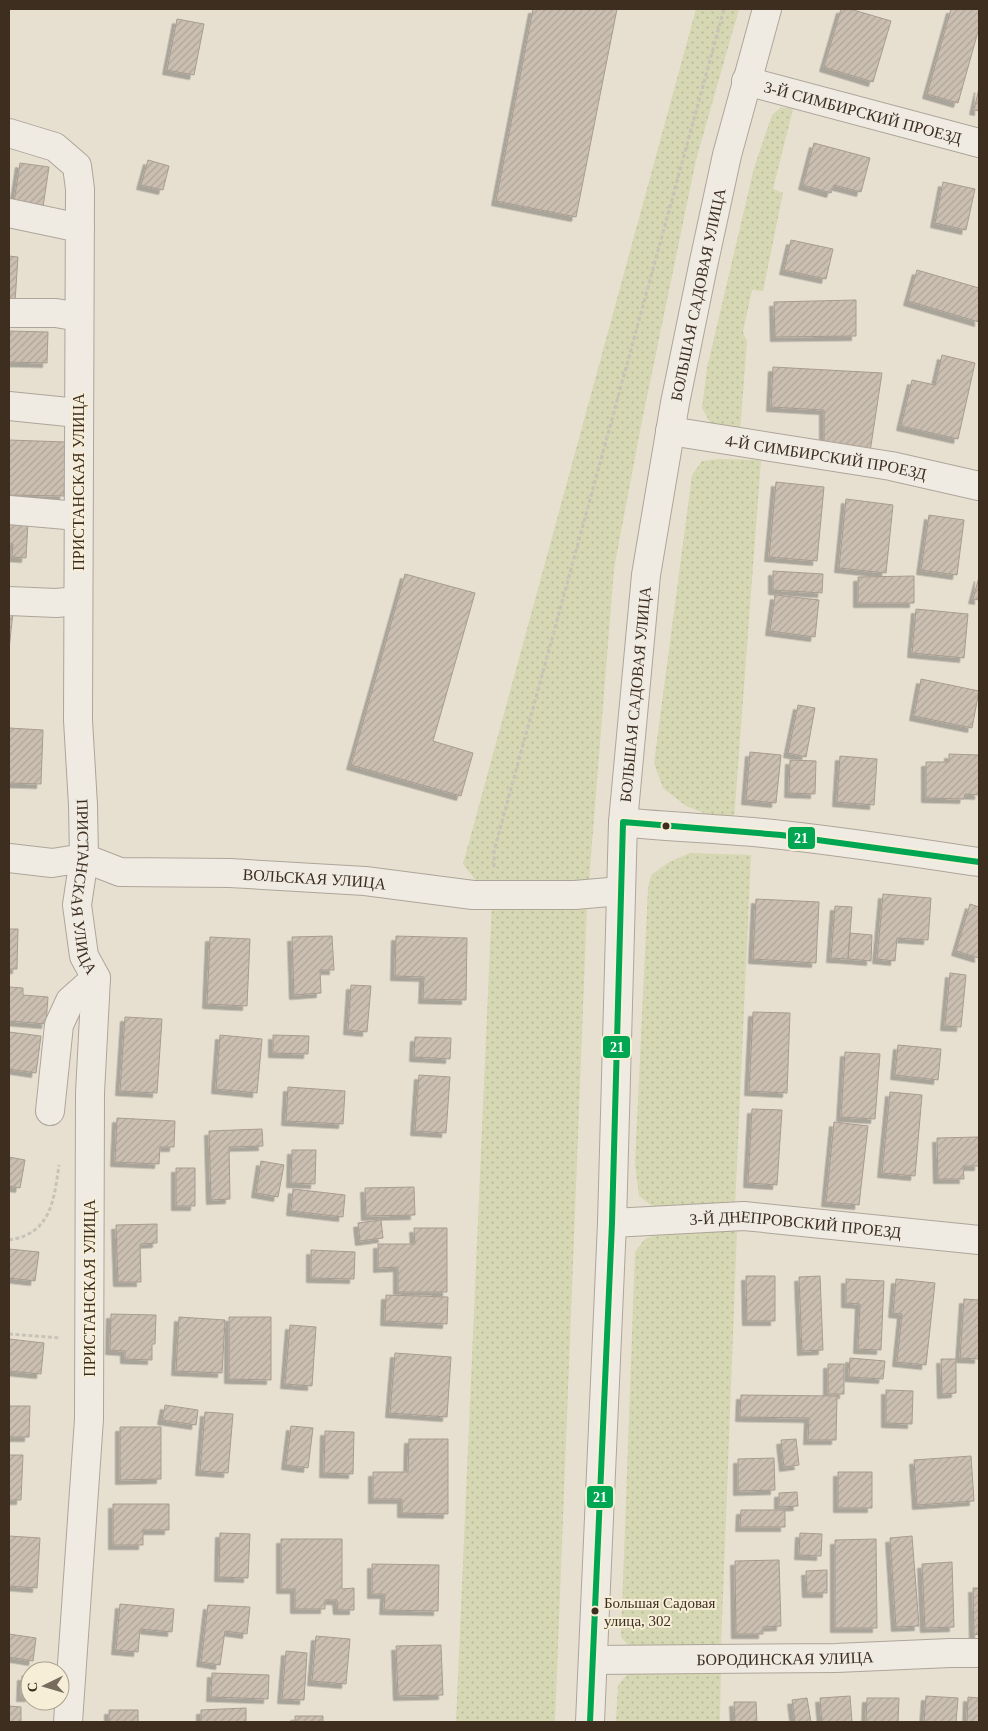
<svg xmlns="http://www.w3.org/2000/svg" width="988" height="1731" font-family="Georgia,serif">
	<defs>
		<pattern id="grass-dots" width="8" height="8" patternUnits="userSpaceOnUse" patternTransform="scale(1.25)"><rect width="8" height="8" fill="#d6d7b3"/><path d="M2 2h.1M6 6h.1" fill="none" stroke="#b9b99a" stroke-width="1.8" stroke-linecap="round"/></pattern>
		<pattern id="building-hatch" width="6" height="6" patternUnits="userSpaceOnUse" patternTransform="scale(1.25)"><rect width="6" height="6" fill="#cbbfb2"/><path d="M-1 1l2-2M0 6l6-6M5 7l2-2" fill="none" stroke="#afa499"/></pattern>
		<filter id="shadow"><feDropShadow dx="-4.5" dy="4.5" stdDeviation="0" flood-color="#0004"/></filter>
	</defs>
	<rect width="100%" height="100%" fill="#e7e0d1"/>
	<!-- grass -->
	<path fill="url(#grass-dots)" d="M696,9H739L696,160L641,426L614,569L587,906L555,1722H456L492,901L463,864Z
		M781,107L793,109L773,189L783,193L763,291L752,290L743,332L747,341L740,431L711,424L702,408L707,368L754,168L772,115Z
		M719,459L761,460L734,820L709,815L686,806L663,788L654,763L692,475L702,461Z
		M690,853L751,855L735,1207L665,1210L651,1205L639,1196L635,1164L648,888L651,875L669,862Z
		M737,1230L721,1647L637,1649L628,1645L621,1637L635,1252L644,1240L658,1233Z
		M721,1665L720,1722H616L618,1685L626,1676L637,1668Z"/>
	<!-- building -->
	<path fill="url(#building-hatch)" stroke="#a89c90" filter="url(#shadow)" d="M533,9H617L576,217L496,201Z
		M841,9H850L891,21L873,82L824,67Z
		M951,9H979V28L958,103L927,94Z
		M177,19L204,24L194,75L167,70Z
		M979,88V111L974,110Z
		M814,143L870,158L861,192L834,185L831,193L803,185Z
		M148,160L169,166L163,190L141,185Z
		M20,163L49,167L43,207L14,202Z
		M943,182L975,189L966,230L935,223Z
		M791,240L833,249L826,279L784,270Z
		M9,256L18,257L15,302H9Z
		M917,270L979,288V322L908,301Z
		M856,300V336L775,337L774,302Z
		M9,331L48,332L47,363L9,362Z
		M942,355L975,363L958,439L901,426L912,380L935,385Z
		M773,367L882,373L870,452L824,442V410L771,407Z
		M9,440L66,442L64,496L9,495Z
		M776,482L824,487L817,561L769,557Z
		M846,499L893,505L886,573L839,568Z
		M929,515L964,520L957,575L921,570Z
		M9,521L28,522L26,558L12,557L13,544H9Z
		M773,571L823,574L822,593L773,590Z
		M405,574L475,593L433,741L473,753L461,796L351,765Z
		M914,576V603H858V577Z
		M979,577V600L973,599Z
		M775,595L819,600L815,637L770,631Z
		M916,609L968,614L964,658L912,653Z
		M9,612H13L9,650Z
		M921,679L979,691L972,728L914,716Z
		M798,705L815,708L806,757L788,753Z
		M9,728L43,730L41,784L9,783Z
		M750,752L781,755L776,803L746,800Z
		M949,754L979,755V795L965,794L964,799L926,798V762H949Z
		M840,756L877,759L874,805L837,802Z
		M790,760L816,761L815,794L789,793Z
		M883,894L931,898L928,940L897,938L895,961L877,959Z
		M756,899L819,902L816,963L753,959Z
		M970,904L979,907V958L956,951Z
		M835,906L852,907L848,959L831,958Z
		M9,929H18L17,969H9Z
		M850,933L872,935L871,961L848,959Z
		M332,936L334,970H320L321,993L294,995L292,937Z
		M396,936L467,938L466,1000L423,999L424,977L395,976Z
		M210,937L250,939L247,1006L207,1004Z
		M950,973L966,975L961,1027L945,1026Z
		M351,985L371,986L367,1032L348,1030Z
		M9,987L23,988V995L48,997L46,1024L9,1021Z
		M753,1012L790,1013L787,1093L749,1091Z
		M125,1017L162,1019L157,1093L120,1091Z
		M9,1032L41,1036L36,1073L9,1069Z
		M220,1035L262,1039L257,1093L216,1089Z
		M273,1035L309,1036L308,1054L273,1053Z
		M415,1037L451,1038L450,1059L414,1057Z
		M898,1045L941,1049L938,1080L895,1075Z
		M845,1052L880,1054L875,1119L841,1117Z
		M419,1075L450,1077L446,1133L415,1131Z
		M288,1087L345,1091L343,1124L286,1121Z
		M890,1092L922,1095L915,1176L882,1173Z
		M752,1109L782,1110L777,1185L748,1183Z
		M117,1118L175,1121L174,1147H160L159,1164L115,1162Z
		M834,1122L868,1126L859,1205L826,1202Z
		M262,1129L263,1146L229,1147L230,1199L211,1200L209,1131Z
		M979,1137V1166H963L964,1179H938L937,1138Z
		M292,1150H316L315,1184L291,1183Z
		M9,1157L25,1160L20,1188L9,1186Z
		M261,1161L284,1165L278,1197L256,1193Z
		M176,1168H195V1206H176Z
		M414,1187L415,1215L366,1216L365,1188Z
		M293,1189L345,1195L343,1217L291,1211Z
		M381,1220L383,1238L360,1241L358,1223Z
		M157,1224V1243L140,1244L141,1282H118L116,1225Z
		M414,1228H447V1292H398V1267L378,1268V1244H415Z
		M9,1249L39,1252L35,1281L9,1278Z
		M311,1250L355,1252L354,1279L311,1278Z
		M746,1276H775V1321H747Z
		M820,1276L823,1350L802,1351L799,1277Z
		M846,1279L884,1281L881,1350L858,1349L860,1304L846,1303Z
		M896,1279L935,1283L926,1365L897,1362L902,1314L893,1313Z
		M386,1295L448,1297L447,1324L385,1321Z
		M964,1299L979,1300V1359L960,1358Z
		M111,1314L156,1315L155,1344H152V1360L125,1359V1351L110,1350Z
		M179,1317L225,1320L222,1373L176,1371Z
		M229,1317H271V1380L229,1379Z
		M290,1325L316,1327L312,1386L285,1384Z
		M9,1339L44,1343L41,1374L9,1371Z
		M395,1353L451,1357L447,1417L390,1413Z
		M850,1358L885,1361L883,1379L849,1377Z
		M941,1359H956V1393L942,1394Z
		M828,1364H844V1394H828Z
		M886,1390L913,1391L912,1424L886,1423Z
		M741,1395L837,1396L836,1440H808L809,1418L740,1417Z
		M165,1405L198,1410L196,1425L162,1420Z
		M9,1406H30L29,1437H9Z
		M205,1412L233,1414L228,1473L200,1471Z
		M291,1426L313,1428L308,1468L286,1465Z
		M120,1427H161V1479L120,1480Z
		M325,1431L354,1432L353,1474L324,1473Z
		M409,1439H448V1514L402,1513V1499H373V1472H408Z
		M796,1439L799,1465L784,1467L781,1440Z
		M9,1455H23L21,1500H9Z
		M971,1456L974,1501L917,1505L914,1460Z
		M774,1458L775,1490L738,1491V1459Z
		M838,1472H872V1508H838Z
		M797,1492L798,1506L779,1507V1493Z
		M113,1504H169V1530H143V1545H113Z
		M741,1510H785V1527H740Z
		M220,1533L250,1534L248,1578L219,1577Z
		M800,1533L822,1534L821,1556L799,1555Z
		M9,1536L40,1538L37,1588L9,1586Z
		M912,1536L919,1626L896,1627L890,1538Z
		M281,1539H342V1589L354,1588V1610H338L337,1600H325V1609H295V1589H281Z
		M876,1539L877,1628H835V1540Z
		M779,1560L781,1626L763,1627V1634H736L735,1561Z
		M952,1562L954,1627L925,1628L922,1564Z
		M372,1564L439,1565L438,1611L384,1610L385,1594H372Z
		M827,1570V1593H807L806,1571Z
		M973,1588H979V1634L974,1635Z
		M120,1604L174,1609L172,1632L140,1629L138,1652L116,1650Z
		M208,1605L250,1607L247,1634L225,1631L220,1665L201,1662Z
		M9,1634L36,1638L33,1661L9,1657Z
		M316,1636L350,1639L346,1684L312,1681Z
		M441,1645L443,1695L398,1696L396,1646Z
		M286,1651L307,1653L304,1700L282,1699Z
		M212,1673L269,1675L268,1699L211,1697Z
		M22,1676H30V1697H21Z
		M850,1696L852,1722H822L820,1698Z
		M926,1696L958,1698L956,1722H924Z
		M968,1697L979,1698V1722H967Z
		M807,1698L811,1722H795L792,1700Z
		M867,1698H899L898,1722H866Z
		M734,1702H756L757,1722H735Z
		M9,1706L21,1707V1722H9Z
		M246,1708V1722H201V1710Z
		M109,1710H138V1722H109Z
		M295,1716H323V1722H295Z"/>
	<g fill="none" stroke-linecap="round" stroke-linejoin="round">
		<!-- minor casing -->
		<g stroke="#ada599" stroke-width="30">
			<g id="minor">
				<path id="s1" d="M746,81L979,143"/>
				<path id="s2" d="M9,133L55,147L77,166L80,189L78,720L83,805L84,858L77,905L84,956L96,978L90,1093L89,1419L68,1722"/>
				<path d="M9,213L80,228"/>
				<path d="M9,313H56L79,317"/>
				<path d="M9,406L78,413"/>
				<path id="s3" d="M670,431L891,466L979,486"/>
				<path d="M9,510L78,516"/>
				<path d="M9,601L56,603L78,601"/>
				<path d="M623,822C666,827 710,828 753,832C829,839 904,851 979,862"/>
				<path id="s4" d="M9,858L52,863L84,858L120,872L230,873L365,881L473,895H575L621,891"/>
				<path d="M50,1111L59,1025L70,1001L96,978"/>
				<path id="s5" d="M612,1223L744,1216L979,1240"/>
				<path id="s6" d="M593,1660L836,1658L950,1653H979"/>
				<path id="s7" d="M590,1722L612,1223L623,822L646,575L675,403L703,266L727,155L767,9"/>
			</g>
		</g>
		<!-- path -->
		<path stroke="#c8c2b9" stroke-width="3" stroke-dasharray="4 2.5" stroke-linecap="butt" d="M494,867V851L724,9
			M9,1240C51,1234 54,1200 59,1165
			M9,1334L60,1338"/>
		<!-- minor -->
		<use href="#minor" stroke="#efebe3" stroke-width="28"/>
		<!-- bus-1 casing -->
		<g stroke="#f7eed8" stroke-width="10">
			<path id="bus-1" d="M623,822L781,835L979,862
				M590,1722L612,1223L623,822"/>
		</g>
		<!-- bus-1 -->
		<use href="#bus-1" stroke="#00a651" stroke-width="6"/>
	</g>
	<!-- markers -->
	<g fill="#3d2e20" stroke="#f7eed8" stroke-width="2">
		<circle cx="666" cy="826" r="4.5"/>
		<circle cx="595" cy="1611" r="4.5"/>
	</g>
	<g text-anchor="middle" stroke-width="4" stroke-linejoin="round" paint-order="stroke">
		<!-- bus labels -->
		<g font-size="15" fill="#3d2e20" stroke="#f7eed8" text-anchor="start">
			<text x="604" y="1608">Большая Садовая<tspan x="604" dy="18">улица, 302</tspan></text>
		</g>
		<!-- street labels -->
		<g font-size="16" fill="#3d2e20" stroke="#f7eed8">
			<text dy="6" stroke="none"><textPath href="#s1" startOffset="121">3-Й СИМБИРСКИЙ ПРОЕЗД</textPath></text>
			<text dy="6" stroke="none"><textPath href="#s7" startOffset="1434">БОЛЬШАЯ САДОВАЯ УЛИЦА</textPath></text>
			<text dy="6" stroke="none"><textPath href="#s3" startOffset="158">4-Й СИМБИРСКИЙ ПРОЕЗД</textPath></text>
			<text transform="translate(78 482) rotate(-90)" y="6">ПРИСТАНСКАЯ УЛИЦА</text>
			<text dy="6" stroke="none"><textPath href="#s7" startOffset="1029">БОЛЬШАЯ САДОВАЯ УЛИЦА</textPath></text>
			<text dy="6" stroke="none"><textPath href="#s4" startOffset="309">ВОЛЬСКАЯ УЛИЦА</textPath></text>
			<text dy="6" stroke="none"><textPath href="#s2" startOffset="799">ПРИСТАНСКАЯ УЛИЦА</textPath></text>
			<text dy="6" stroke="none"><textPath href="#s5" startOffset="184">3-Й ДНЕПРОВСКИЙ ПРОЕЗД</textPath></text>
			<text transform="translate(89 1288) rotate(-90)" y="6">ПРИСТАНСКАЯ УЛИЦА</text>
			<text dy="6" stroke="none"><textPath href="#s6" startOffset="192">БОРОДИНСКАЯ УЛИЦА</textPath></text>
		</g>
	</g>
	<g stroke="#f7eed8" stroke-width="2">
		<rect x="787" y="826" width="29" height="24" rx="5" fill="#00a651"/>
		<rect x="602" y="1035" width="29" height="24" rx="5" fill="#00a651"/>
		<rect x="586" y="1485" width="28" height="24" rx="5" fill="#00a651"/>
	</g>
	<g font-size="14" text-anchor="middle" font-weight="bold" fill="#fff">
		<text x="801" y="843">21</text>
		<text x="617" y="1052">21</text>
		<text x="600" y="1502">21</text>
	</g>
	<!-- border -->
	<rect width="988" height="1731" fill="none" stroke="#3d2e20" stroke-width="20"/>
	<!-- north arrow -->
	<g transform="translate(45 1686) rotate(265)"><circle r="24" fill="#f7eed8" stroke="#ada18e"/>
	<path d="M0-4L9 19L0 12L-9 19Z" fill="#786c5e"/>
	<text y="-8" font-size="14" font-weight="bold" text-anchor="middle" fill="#3d2e20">С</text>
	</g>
</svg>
